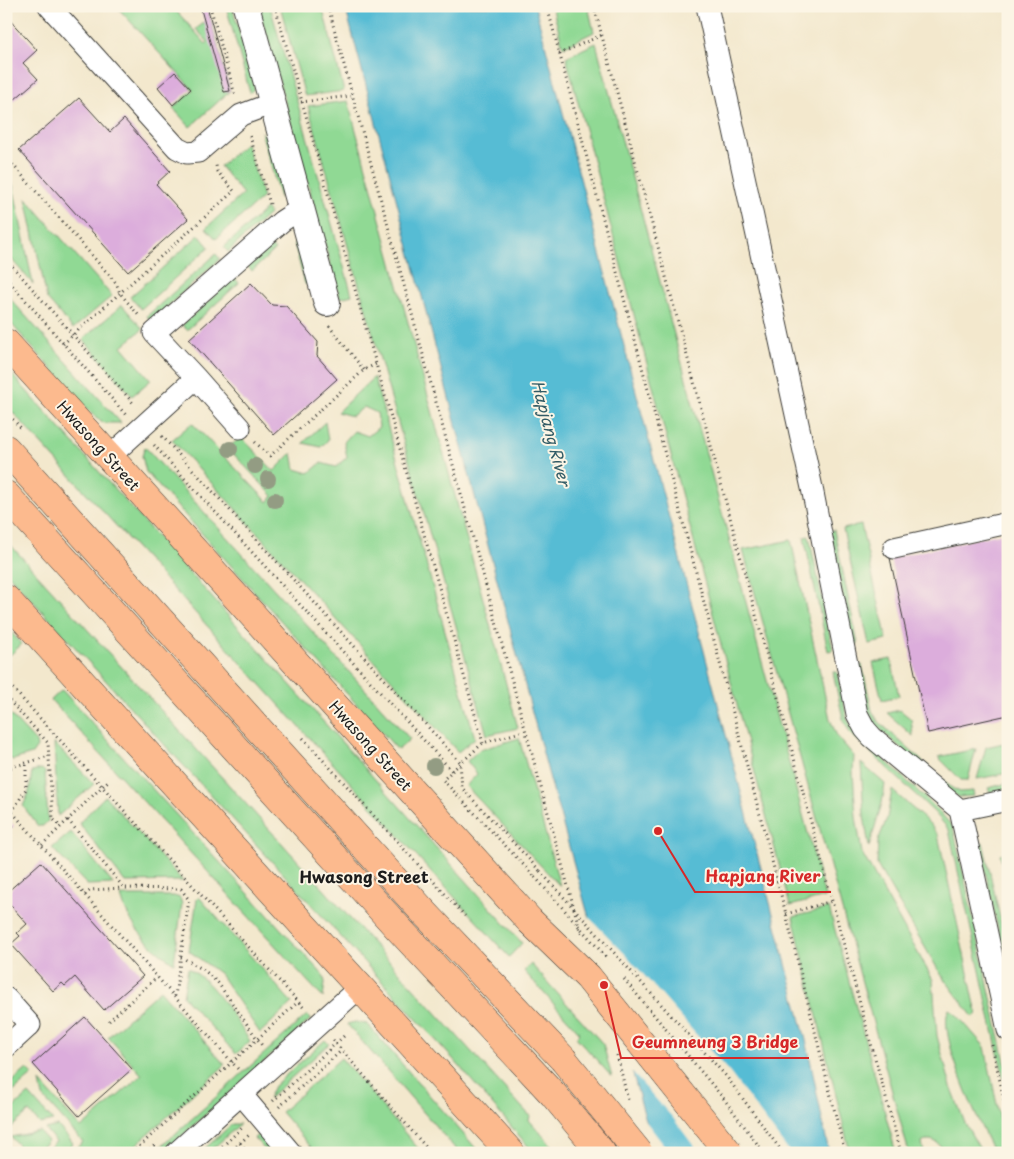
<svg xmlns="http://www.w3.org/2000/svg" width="1014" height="1159" font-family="'Playpen Sans',sans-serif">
	<rect width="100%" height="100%" fill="#fcf5e5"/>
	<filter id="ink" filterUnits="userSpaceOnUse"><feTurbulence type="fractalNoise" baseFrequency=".02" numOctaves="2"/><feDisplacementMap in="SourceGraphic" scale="10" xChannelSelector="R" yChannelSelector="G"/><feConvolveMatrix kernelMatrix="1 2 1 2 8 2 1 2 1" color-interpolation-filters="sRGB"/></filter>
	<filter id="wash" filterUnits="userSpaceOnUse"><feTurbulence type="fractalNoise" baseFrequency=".0096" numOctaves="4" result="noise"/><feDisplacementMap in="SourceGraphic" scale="20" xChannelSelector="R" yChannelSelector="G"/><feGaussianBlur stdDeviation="1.12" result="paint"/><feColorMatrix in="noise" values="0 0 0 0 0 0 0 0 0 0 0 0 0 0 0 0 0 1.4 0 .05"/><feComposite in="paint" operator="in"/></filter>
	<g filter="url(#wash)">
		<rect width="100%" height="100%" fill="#f3e8cd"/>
		<!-- green -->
		<path fill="#90d994" stroke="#567a58" d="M120,6H172L206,44L208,42L196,29L205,22L207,6L230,91L190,127L173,108L193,90L118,8Z
			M226,6H232L254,84V89L250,93Z
			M258,6H270L352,295L340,298Z
			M280,6H322L344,91L305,96Z
			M552,6H588L594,32L563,47Z
			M596,43L825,897L790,906L566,57Z
			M348,101L518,728L487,735L308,106Z
			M261,131L269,140L282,188L280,198Z
			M246,143L263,197L216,239L206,228L243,194L220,166Z
			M6,177L13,185L33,284L6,253Z
			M26,198L112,296L73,329L47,299Z
			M267,208L269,214L228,252L224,247Z
			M199,235L209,247L141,309L130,297Z
			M294,243L298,245L308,277L307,284H305Z
			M270,244L275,250L252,271L247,266Z
			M216,254L220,259L151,321L147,316Z
			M234,277L239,283L187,330L182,325Z
			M6,294L121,423H104L92,414L6,318Z
			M122,305L143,329L122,346L151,380L132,396L83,339Z
			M6,368L522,943L509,957L6,405Z
			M374,377L475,738L458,752L172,440L192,423L268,502L273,496L228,448L241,437L274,471L292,453L295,469L309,473L321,463L336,467L347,457L344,442L354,431L368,436L379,427L377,413L364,407L352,416L337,412Z
			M325,422L328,440L321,447L303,443Z
			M145,447L410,739L398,750L146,472L142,456Z
			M861,525L887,640L869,644L843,529Z
			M834,530L858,644L853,645L829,531Z
			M809,536L833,650L828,651L804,537Z
			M6,540L530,1116L529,1120L558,1153H534L454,1060L6,572Z
			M791,540L830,719L837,736L854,756L853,772L856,817L862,853L933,980L937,1036L951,1087L965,1123L982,1153H946C940,1145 936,1139 926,1140L922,1143L924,1153H909L743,550Z
			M6,627L22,644L10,655L6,651Z
			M891,659L899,696L882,700L873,663Z
			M862,665L872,711L879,722L952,788L960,792L973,791L974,796L959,797L949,791L875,725L868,712L857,666Z
			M833,672H837L847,718L854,731L938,810L953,827L1008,1075V1098L949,830L935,813L850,733L843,719Z
			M62,690L323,975L325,982L323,998L51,700Z
			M6,710L36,742L37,747L32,754L13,760L6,757Z
			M900,710L911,719L913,736L887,713Z
			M519,738L560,886L466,786L477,774L467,761L479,750Z
			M1008,742V773L977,779L986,747Z
			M54,743L94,784L58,816Z
			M976,749L968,780H961L938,757Z
			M861,763L885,784L882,803L869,847L864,816Z
			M42,769L45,772L48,821L43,826H38L23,806L29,792L32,771Z
			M1008,783V788L990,792L988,788Z
			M892,790L929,823L938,835L977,1014L973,1017L940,973L877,865L878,841L887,818Z
			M105,796L183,881L125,882L79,823Z
			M71,832L113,884L87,885L52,848Z
			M983,842L1008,953V974L979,843Z
			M1008,852V892L1000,854Z
			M121,896H174L180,898L182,904L174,963C150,947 128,925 121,896Z
			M199,897L292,1003L260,1033L220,974L189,951L197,899Z
			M829,908L896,1153H850L793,917Z
			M531,964L603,1044L612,1077L576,1037L580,1033L524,971Z
			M188,968C216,984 232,1015 250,1041L236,1054L183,996Z
			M160,990L225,1065L127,1153H71L83,1142L43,1097L40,1082L81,1128L142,1075L108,1037Z
			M949,1009L957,1015L985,1047L1007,1153H994C982,1130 935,1031 949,1009Z
			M307,1015L311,1019L163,1153H154Z
			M355,1022L367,1024L480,1153H459L347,1024Z
			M325,1040L329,1044L268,1099L274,1086Z
			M341,1058L422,1153H316L281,1112Z
			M27,1069L33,1075L6,1098V1087Z
			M29,1094L53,1121L40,1124L29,1112L6,1132V1114Z
			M232,1124H240L208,1153H200Z
			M58,1126L73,1143L62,1153H43L56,1142L45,1129Z
			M39,1131L48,1141L35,1153H25L11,1137Z
			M258,1135L274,1153H268L254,1138Z"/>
		<!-- water -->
		<path fill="#56bcd4" stroke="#396c78" d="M345,6H535L807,1044L829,1153H655L548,772Z"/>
		<!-- pier -->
		<path fill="#f3e8cd" d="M584,912L628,957L730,1073L790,1153H699L673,1118L629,1069Z
			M642,1118L647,1123L670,1153H652Z"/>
		<g id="blocks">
			<!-- building -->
			<path fill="#dcaddc" d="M200,6H207L230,91L224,92Z
				M6,16L37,50L23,63L38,79L6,107Z
				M175,72L191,89L173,105L158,87Z
				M79,98L110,132L124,119L170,171L156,184L188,219L128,272L19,150Z
				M251,283L272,305L286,306L318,342L317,356L337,379L274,435L189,339Z
				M1008,532V715L928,733L890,558Z
				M6,818L14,826L6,833Z
				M41,862L143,976L104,1010L75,977L65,986L62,983L53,991L11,944L20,936L17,933L27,924L6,900V893Z
				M85,1017L132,1069L79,1116L33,1064Z"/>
		</g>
	</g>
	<g filter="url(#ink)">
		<use href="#blocks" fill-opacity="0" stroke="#3c3b37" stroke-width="1"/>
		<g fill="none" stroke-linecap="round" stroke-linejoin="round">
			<!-- minor casing -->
			<g stroke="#3c3b37" stroke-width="23">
				<path id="minor" d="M49,6L177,148L187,153L198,152L241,115L273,103
					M707,6L812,488L857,714L865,729L872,737L960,810L1008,1030
					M196,378L240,428
					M108,458L196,378L154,333L282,221L302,208
					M894,548L1008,523
					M960,810L1008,800
					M6,998L30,1025L6,1047
					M241,1094L291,1153
					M176,1153L360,987"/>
			</g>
			<!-- tertiary casing -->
			<g stroke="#3c3b37" stroke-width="28">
				<path id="tertiary" d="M246,6L327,303"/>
			</g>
			<!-- primary casing -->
			<g stroke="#3c3b37" stroke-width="29">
				<path id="primary" d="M6,343L530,921
					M6,599L511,1153"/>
			</g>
			<!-- trunk casing -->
			<g stroke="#3c3b37" stroke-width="29">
				<path id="trunk" d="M6,449L420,908L563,1059
					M6,495L399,929L553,1094L602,1153"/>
			</g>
			<!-- path -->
			<path stroke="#3c3b37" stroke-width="3" stroke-dasharray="1 4" stroke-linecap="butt" d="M210,6L235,95
				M275,6L483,743
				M328,6L581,934
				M547,6L786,914L845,1153
				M594,6L832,901L901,1153
				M559,54L602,35
				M301,102L351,96
				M250,136L270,204
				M6,157L116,283L120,293L140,317
				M6,259L135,405
				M6,278L126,415
				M329,326L364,370
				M63,344L234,191L217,171L216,165
				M6,412L21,428
				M162,436L460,762L462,788L540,871
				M255,442L270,456L364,370L376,364
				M154,445L452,771L443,780L535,877
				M6,681L305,1009
				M6,697L48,743L53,819L61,827
				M303,738L465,916
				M6,769L49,756
				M452,771L483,743L524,731
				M6,805L238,1069
				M12,812L26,789V763
				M68,820L124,888L181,889L189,900L175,996
				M42,845L110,779
				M85,895L91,890L123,888
				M786,914L832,901
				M181,957L204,970L218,983L263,1047
				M109,1021L157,977
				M333,1040L431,1153
				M992,1045L1008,1118
				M617,1055L628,1100
				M273,1101L344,1036
				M279,1107L342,1050
				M240,1143L249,1153
				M132,1153L298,1002
				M146,1153L157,1143
				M215,1153L242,1128
				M229,1153L249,1135"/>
			<!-- minor -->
			<use href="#minor" stroke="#fff" stroke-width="21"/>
			<!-- tertiary -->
			<use href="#tertiary" stroke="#fff" stroke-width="26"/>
			<!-- primary -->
			<use href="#primary" stroke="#fcba8e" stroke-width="28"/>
			<!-- trunk -->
			<use href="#trunk" stroke="#fcba8e" stroke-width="28"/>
			<!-- primary-bridge casing -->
			<g stroke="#3c3b37" stroke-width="29" stroke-linecap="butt">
				<path id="primary-bridge" d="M530,921L588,977L729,1153"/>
			</g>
			<!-- trunk-bridge casing -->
			<g stroke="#3c3b37" stroke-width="29" stroke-linecap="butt">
				<path id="trunk-bridge" d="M563,1059L639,1153"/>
			</g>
			<!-- path-bridge -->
			<path stroke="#3c3b37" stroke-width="3" stroke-dasharray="1 4" stroke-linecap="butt" d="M540,871L726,1076L783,1153
				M535,877L608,959
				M624,979L724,1099L764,1153"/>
			<!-- primary-bridge -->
			<use href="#primary-bridge" stroke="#fcba8e" stroke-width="28"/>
			<!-- trunk-bridge -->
			<use href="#trunk-bridge" stroke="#fcba8e" stroke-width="28"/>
		</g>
		<!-- trees -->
		<g fill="#939c83">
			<circle cx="230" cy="449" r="8"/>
			<circle cx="255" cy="466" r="8"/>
			<circle cx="268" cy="479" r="8"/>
			<circle cx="275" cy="500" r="8"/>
			<circle cx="434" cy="766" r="8"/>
		</g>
	</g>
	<g text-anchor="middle" stroke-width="4" stroke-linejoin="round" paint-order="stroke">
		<!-- street labels -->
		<g font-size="15" fill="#1c1c1c" stroke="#fcf5e5">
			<text transform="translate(98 446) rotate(48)" y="5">Hwasong Street</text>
			<text transform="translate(370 746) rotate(48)" y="5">Hwasong Street</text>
		</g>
		<!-- water labels -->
		<g font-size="16" font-style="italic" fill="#335c66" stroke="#fcf5e5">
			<text transform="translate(551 433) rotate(75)" y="6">Hapjang River</text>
		</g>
		<!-- neighbourhood labels -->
		<g font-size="16" font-weight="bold" fill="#1c1c1c" stroke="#fcf5e5">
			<text x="364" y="883">Hwasong Street</text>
		</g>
	</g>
	<!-- callouts -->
	<path fill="none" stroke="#d62828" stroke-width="2" d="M658 831L695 892H831M604 985L621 1058H809"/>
	<g fill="#d62828" stroke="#fcf5e5" stroke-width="2">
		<circle cx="658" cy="831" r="5"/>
		<circle cx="604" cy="985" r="5"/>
	</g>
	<g font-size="16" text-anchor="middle" font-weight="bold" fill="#d62828" stroke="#fcf5e5" stroke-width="4" stroke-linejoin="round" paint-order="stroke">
		<text x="763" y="882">Hapjang River</text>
		<text x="715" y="1048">Geumneung 3 Bridge</text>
	</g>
	<!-- margin -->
	<rect width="1014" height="1159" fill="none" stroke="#fcf5e5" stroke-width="25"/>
</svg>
